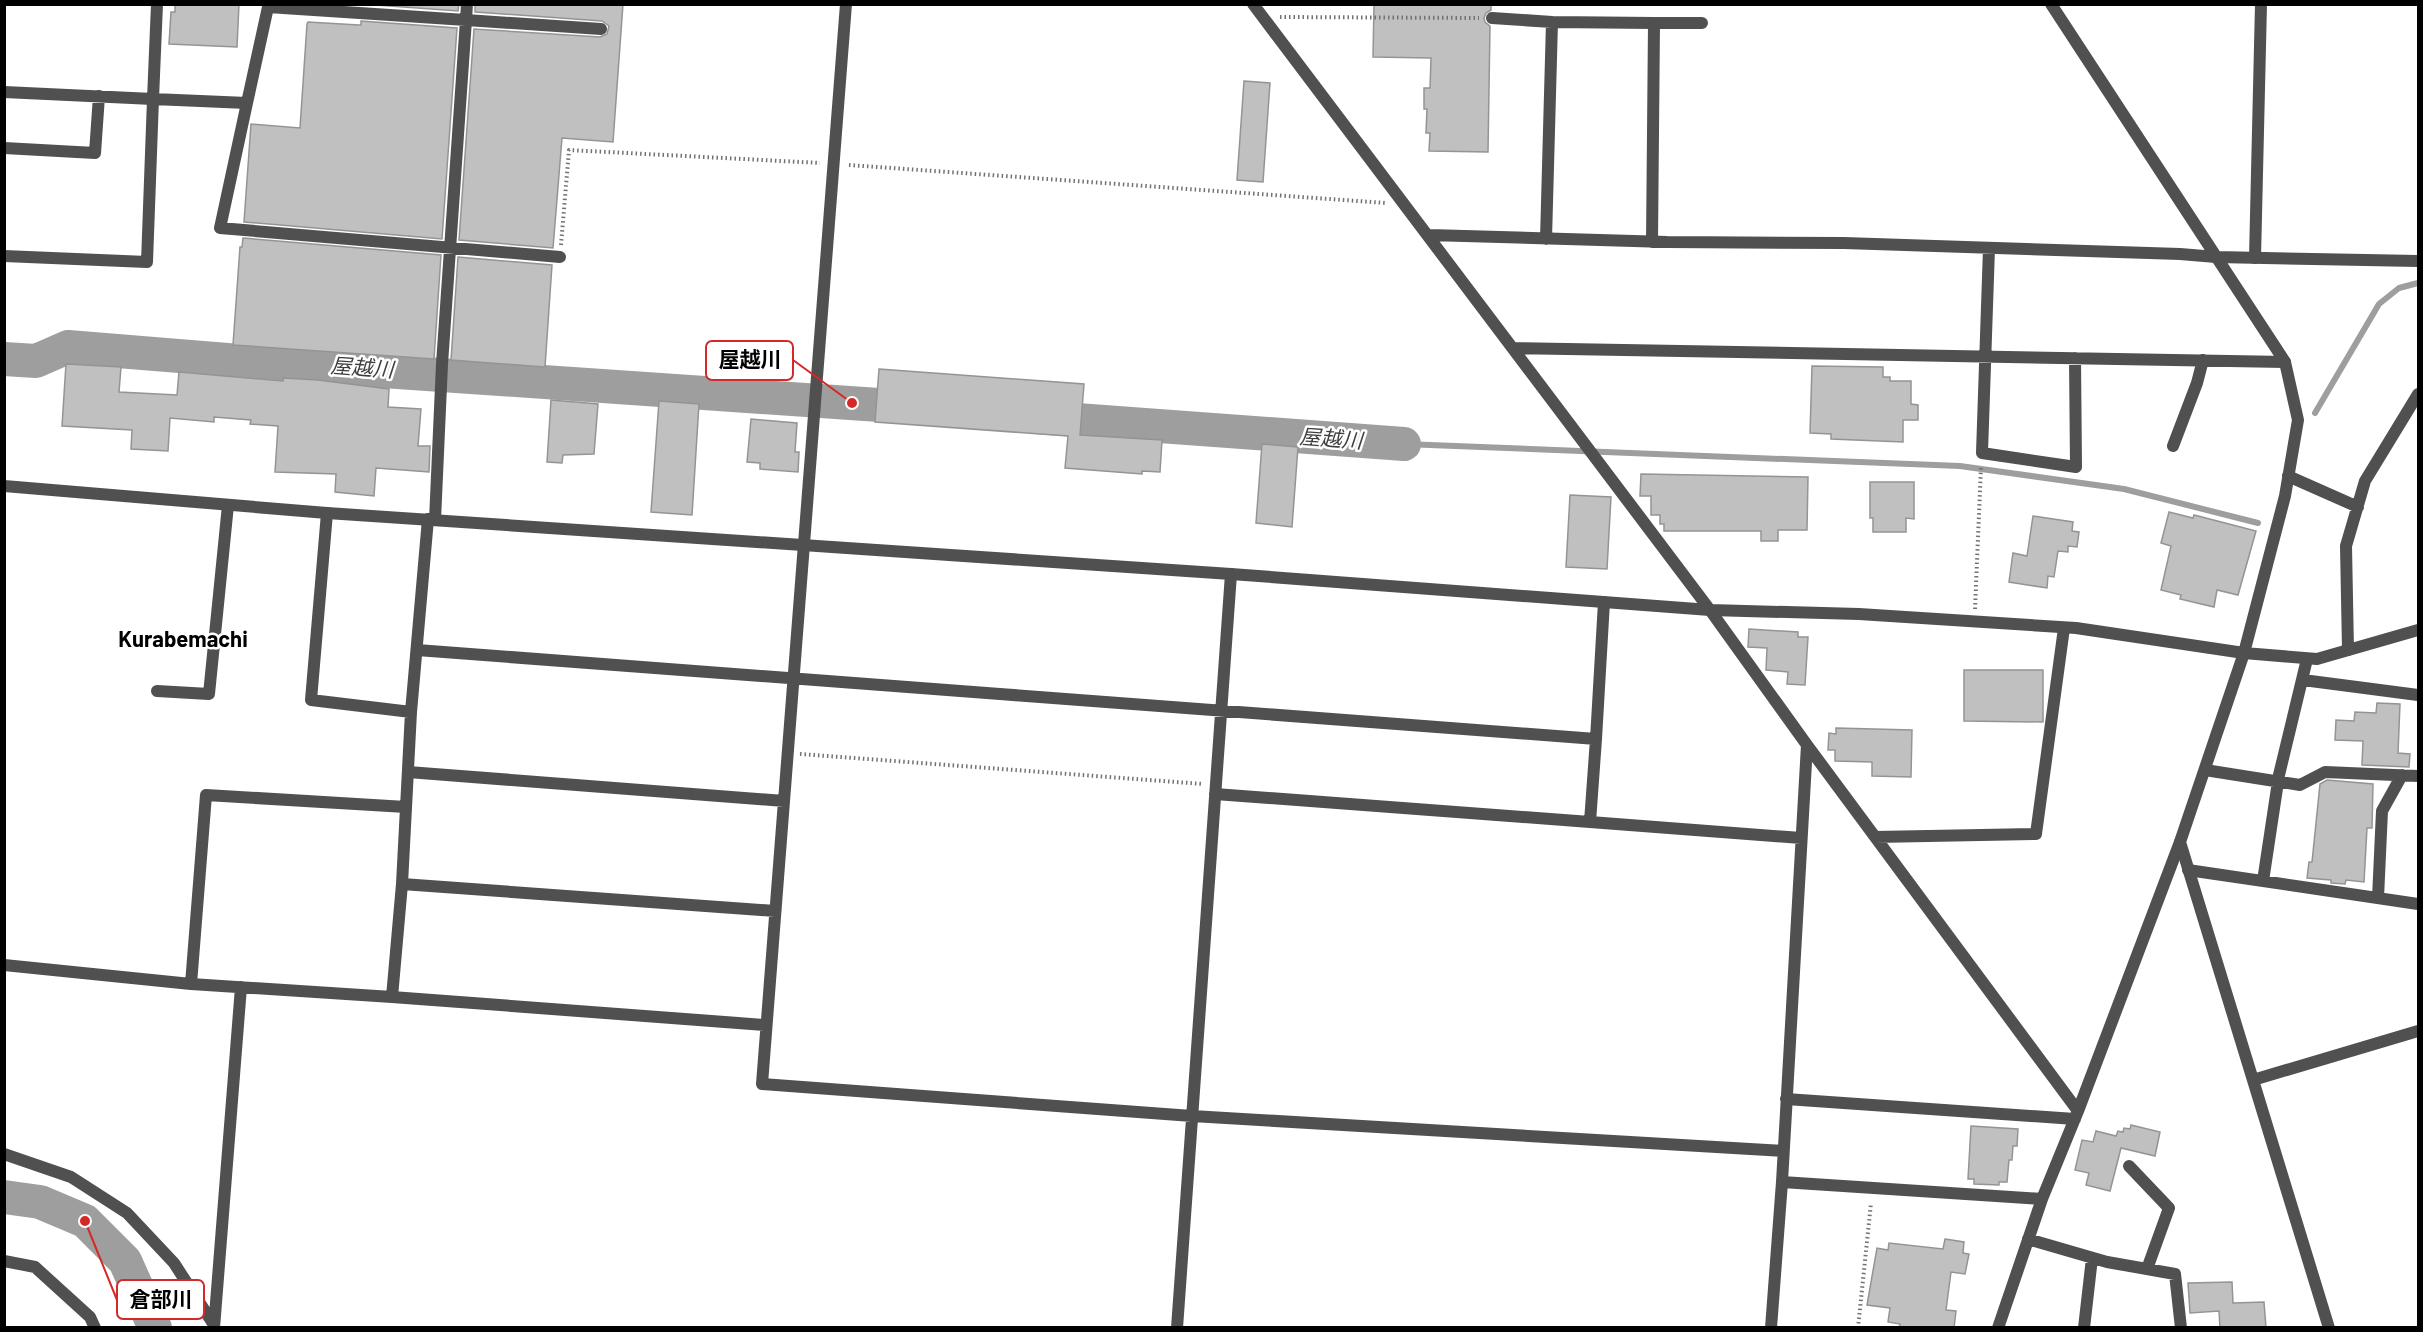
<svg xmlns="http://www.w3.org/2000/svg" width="2423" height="1332" font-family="Barlow,'Noto Sans JP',sans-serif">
	<rect width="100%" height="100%" fill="#fff"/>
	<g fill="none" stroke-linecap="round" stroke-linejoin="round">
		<!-- stream -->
		<path stroke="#9e9e9e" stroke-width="6" d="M2315,413L2379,304L2399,288L2418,283
			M1404,444L1960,466L2124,489L2258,523"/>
		<!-- river -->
		<path stroke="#9e9e9e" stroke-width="34" d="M4,359L36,361L68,347L266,363L923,408
			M1036,417L1404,444
			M4,1197L40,1202L85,1221L125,1261L155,1328"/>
	</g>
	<!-- building -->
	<path fill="#c0c0c0" stroke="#949494" stroke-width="1.5" d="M175,4H239L237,47L169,44L171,12H175Z
		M362,4H459L458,11Z
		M475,4H623L613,142L562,138L553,248L459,240L474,29L600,37L607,34L609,26L602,21L475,12Z
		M1374,4H1491V10L1486,13L1484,18L1485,22L1490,26L1488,152L1429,151L1430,133H1426L1427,109H1424V88H1430L1431,58L1373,57Z
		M361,21L457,28L442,239L244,222L251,124L300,128L307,24L308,22L359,25H361Z
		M1244,81L1270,83L1263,182L1237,180Z
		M243,238L441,255L434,359L233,345L240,247H242Z
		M458,257L552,265L545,367L451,360Z
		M66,364L121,367L119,392L177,395L179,372L283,381V378L318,380L389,389L388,407L421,409L418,446H430L429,472L376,468L374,496L335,492L336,474L275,472L278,426L250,424L251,420L214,417V422L170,418L168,451L131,449L132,430L62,426Z
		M1812,366L1883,367V377H1890V381H1911V404L1918,405V420H1903V442L1831,439V434L1810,433Z
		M879,369L1084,384L1080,435L1162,440L1160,472L1142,471V474L1065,468L1068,436L875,422Z
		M551,400L598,404L594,454L563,455L562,463L547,462Z
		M659,401L699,404L692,515L651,512Z
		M751,419L797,423L795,452H799L798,472L760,469V463L747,462Z
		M1262,444L1298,447L1292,527L1256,523Z
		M1641,474L1808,477L1807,530H1778V541H1761V531H1664V524H1660V515H1651V496H1640Z
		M1870,482H1914V519L1906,518V532H1873V518H1870Z
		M1570,495L1611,497L1607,569L1566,567Z
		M2169,512L2193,518L2194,515L2256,531L2238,595L2217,590L2214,607L2180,599L2181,595L2161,590L2171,546L2161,543Z
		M2033,516L2073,522L2072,531L2079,532L2077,547L2068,546V552L2058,551L2054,577L2048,576L2047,588L2009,582L2013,553L2027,556Z
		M1749,629L1798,632V637H1808L1805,685L1787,684L1788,672L1766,670L1767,648L1748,647Z
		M1964,670H2043V722L1964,721Z
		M2377,703L2400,704L2398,753L2410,754L2409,767L2362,765L2363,741L2335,740L2336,720L2354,721L2355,712L2376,713Z
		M1836,728L1912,730L1911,777L1872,776V762L1835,761V750H1828L1829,733L1836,734Z
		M2327,780L2373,784L2372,828H2367L2364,882L2346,880L2345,884L2331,883V880L2307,878L2309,862H2312L2320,784Z
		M2131,1125L2160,1132L2155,1156L2121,1148L2110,1191L2086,1185L2089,1173L2075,1170L2082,1140L2093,1142L2096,1131L2116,1136L2118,1131L2123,1132L2124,1128L2130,1129Z
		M1971,1126L2018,1129L2017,1146H2013L2012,1160H2009L2007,1182H1999V1185L1974,1184V1179H1968Z
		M1945,1239L1964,1242L1963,1253L1969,1254L1965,1274L1951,1272L1946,1310L1956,1311L1954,1328H1899L1900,1324L1888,1322L1890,1308L1867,1305L1877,1248L1888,1250L1889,1243L1943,1249Z
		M2232,1282L2233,1303L2264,1302L2266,1328H2220L2219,1311L2190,1313L2188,1283Z"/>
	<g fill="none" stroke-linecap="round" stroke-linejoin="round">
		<!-- path -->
		<path stroke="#727272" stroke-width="4" stroke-dasharray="1.5 3" stroke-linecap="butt" d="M1280,17L1479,18
			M849,165L1386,203
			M561,245L569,150L820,163
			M1975,609L1981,467
			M800,754L1203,784
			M1858,1328L1871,1203"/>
		<!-- minor -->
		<path stroke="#505050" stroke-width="12" d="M467,4L466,20L601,29
			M846,4L762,1084L1192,1116L1783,1151
			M1253,4L1710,610L1807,745L2078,1111
			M1492,18L1552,22
			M1654,23H1702
			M4,92L153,99L157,4
			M247,103L220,228L560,257
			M4,148L95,153L99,96
			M1429,235L1667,242L1844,243L2180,254L2216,257
			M1546,239L1552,22L1654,23L1652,242
			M1989,248L1982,453L2076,467L2075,358
			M4,256L147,262L153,99L247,103L268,7L466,20L442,364L435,520
			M2255,258L2261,4
			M1513,348L2285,362
			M2173,446L2197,383L2203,360
			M2288,476L2358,507
			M327,513L311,700L411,712
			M417,650C810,682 1203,707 1596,739L1590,822L1801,838
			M2348,650L2346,546L2365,481L2418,394
			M2303,680L2418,695
			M157,691L209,694L228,505
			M1596,739L1604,602
			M2205,770L2300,785L2325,772L2418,776
			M408,772L784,801
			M1215,794L1590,822
			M1875,837L2036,834L2064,628
			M2188,870L2418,904
			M2263,881L2279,775L2307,659
			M402,884L775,911
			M2378,898L2382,811L2402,775
			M4,965L191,984L392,997L765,1025
			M191,984L206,795L406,807
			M392,997L402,884L411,712L428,519
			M1786,1099L2075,1119
			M4,1154L71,1177L127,1213L174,1263L214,1325
			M2129,1166L2169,1208L2147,1269
			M1782,1182L2042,1199
			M2028,1239L2107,1262L2175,1274L2181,1328
			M214,1328L241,987
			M1177,1328L1231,574
			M1771,1328L1782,1182L1807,745
			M1998,1328L2042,1199L2078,1111L2180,842
			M2084,1328L2092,1258"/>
		<!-- tertiary -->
		<path stroke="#505050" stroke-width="12" d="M2051,4L2285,362L2298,420L2285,496L2244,653L2180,842L2329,1328
			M2216,257L2418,261
			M4,486L327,513L1231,574L1710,610L1859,614L2076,628L2244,653L2317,659L2418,630
			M2253,1080L2418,1031
			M4,1261L35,1267L90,1317L95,1328"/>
	</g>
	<g text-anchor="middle" stroke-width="5" stroke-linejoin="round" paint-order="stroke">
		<!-- water labels -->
		<g font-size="21" font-style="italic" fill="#3f3f3f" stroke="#fff">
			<text transform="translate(362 368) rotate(4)" y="7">屋越川</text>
			<text transform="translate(1331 439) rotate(4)" y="7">屋越川</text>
		</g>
		<!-- quarter labels -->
		<g font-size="22" font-weight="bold" fill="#000" stroke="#fff">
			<text x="183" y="647">Kurabemachi</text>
		</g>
	</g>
	<!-- callouts -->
	<path fill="none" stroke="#d62828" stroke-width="2" d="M852 403L793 360M85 1221L117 1300"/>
	<g fill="#d62828" stroke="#fff" stroke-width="2">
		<circle cx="852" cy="403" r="6"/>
		<circle cx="85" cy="1221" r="6"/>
	</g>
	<g fill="#fff" stroke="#d62828" stroke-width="2">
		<rect x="706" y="341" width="87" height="39" rx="6"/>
		<rect x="117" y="1280" width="87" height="39" rx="6"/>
	</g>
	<g font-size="21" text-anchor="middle" font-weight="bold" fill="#000">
		<text x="750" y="367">屋越川</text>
		<text x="161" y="1307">倉部川</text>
	</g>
	<!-- border -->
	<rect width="2423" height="1332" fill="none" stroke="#000000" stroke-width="12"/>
</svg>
